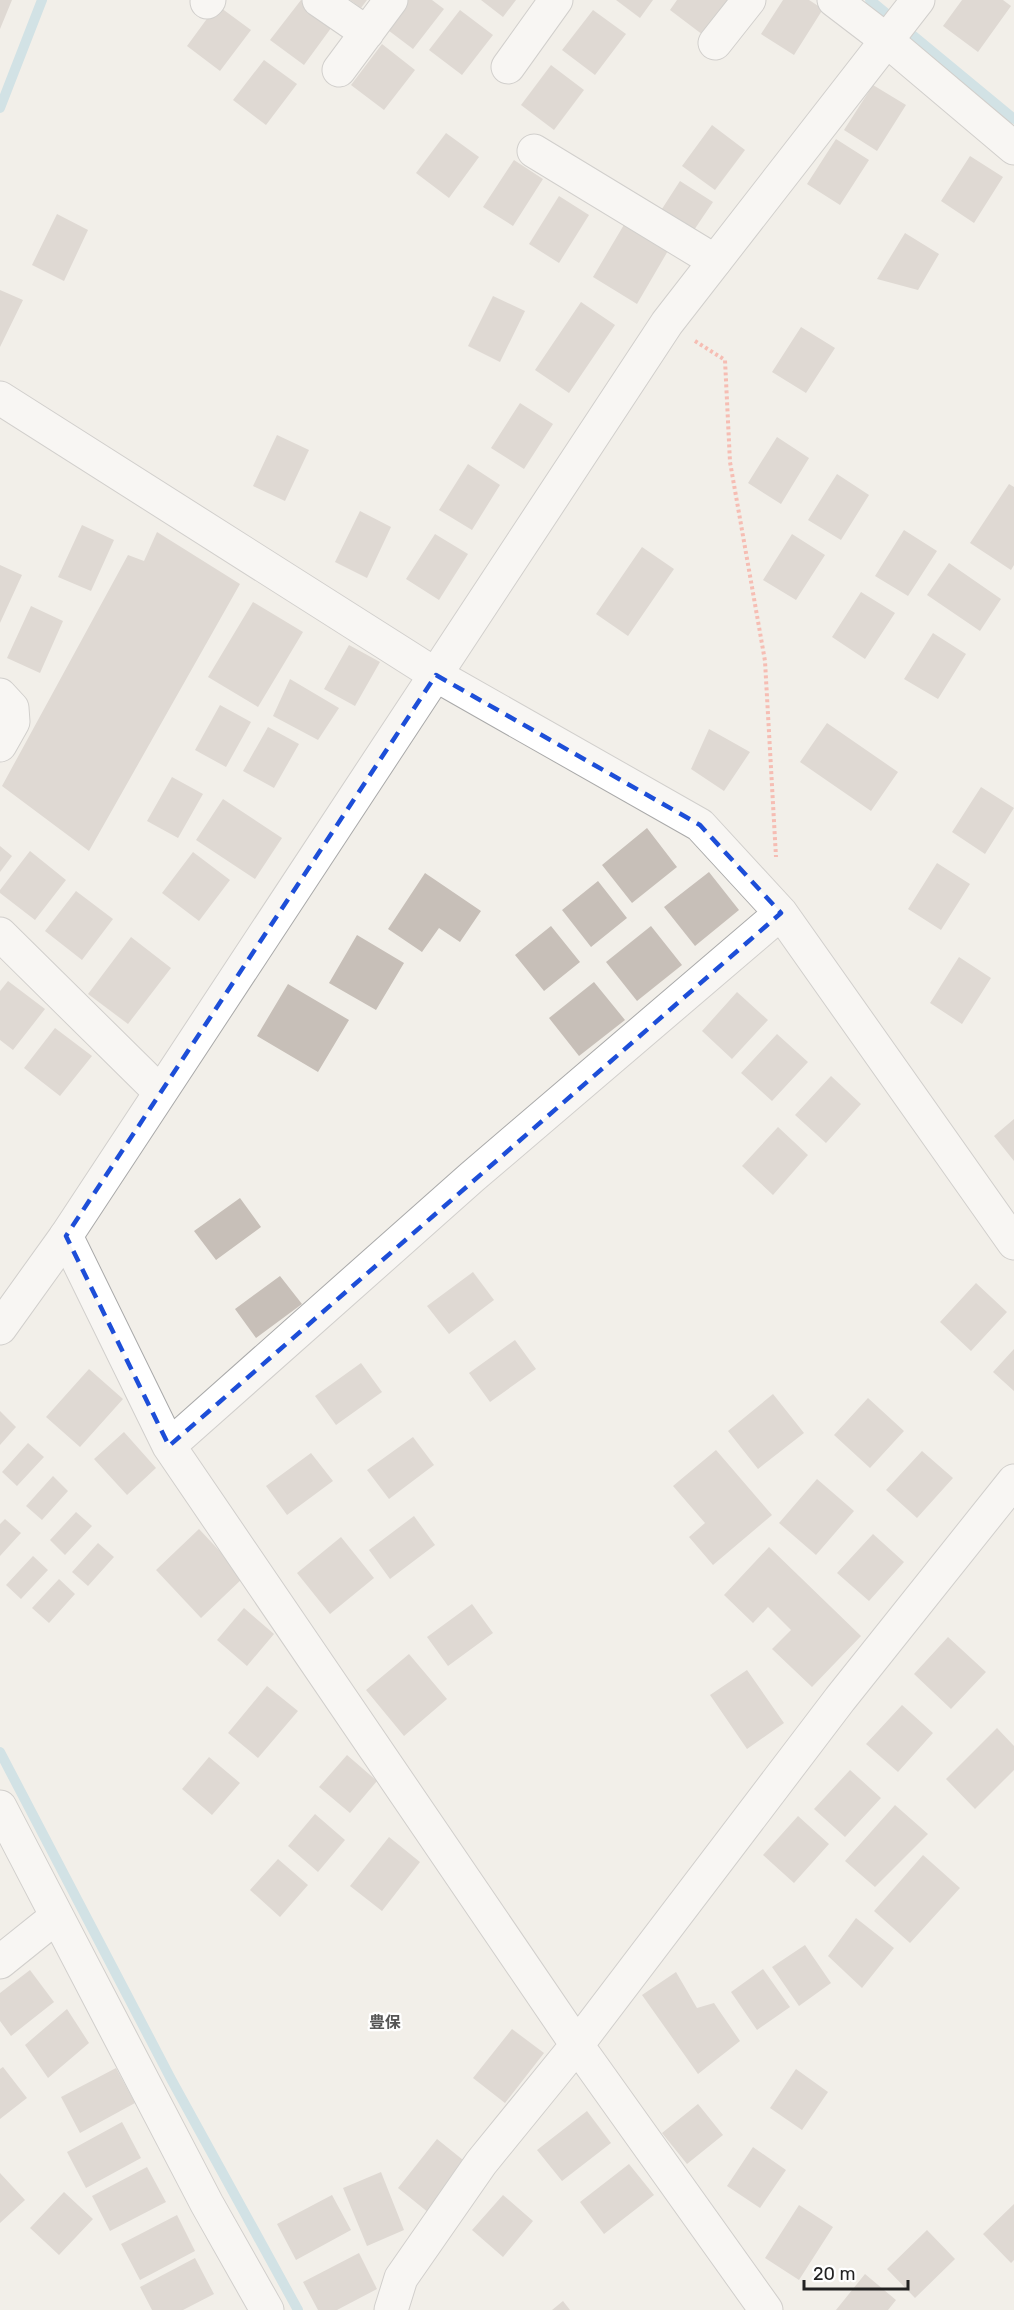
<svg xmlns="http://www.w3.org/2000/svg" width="1014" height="2310" font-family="Rubik,'Noto Sans JP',sans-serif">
	<rect width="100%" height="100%" fill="#f2efe9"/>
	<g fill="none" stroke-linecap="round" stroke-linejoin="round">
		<!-- stream -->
		<path stroke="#aad3df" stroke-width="10" d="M870,0L1014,119
			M0,108L42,0
			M0,1752L171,2079L298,2310"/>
	</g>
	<!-- building -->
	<path fill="#c7bfb8" d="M0,0H12L0,29Z
		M301,0L334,24L304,65L270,40Z
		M350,0H367L361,8Z
		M398,0H432L444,9L413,49L380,24Z
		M481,0H516L503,17Z
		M616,0H653L640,18Z
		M677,0H729L703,35L670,10Z
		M783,0H809L823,9L794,55L761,34Z
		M962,0H1003L1011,6L978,52L943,26Z
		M217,5L251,30L220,71L187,46Z
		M460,10L493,35L462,75L429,50Z
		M593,10L626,34L595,75L562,50Z
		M382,44L415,70L384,110L351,85Z
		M264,60L297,84L266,125L233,100Z
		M551,65L584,90L554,130L521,105Z
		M873,85L906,105L877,151L844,130Z
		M712,125L745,150L715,190L682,166Z
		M446,133L479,157L449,198L416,173Z
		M836,139L869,160L840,205L807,184Z
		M970,156L1003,177L974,223L941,201Z
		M514,160L543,179L513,226L483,207Z
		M680,181L713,202L692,233L660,212Z
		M559,196L589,215L559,263L529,244Z
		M57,214L88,230L64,281L32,265Z
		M625,223L669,249L637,304L593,277Z
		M905,233L939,254L918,290L877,279Z
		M0,290L23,300L0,347Z
		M493,296L525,311L500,362L468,346Z
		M581,302L615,325L569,393L535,370Z
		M801,327L835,348L806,393L772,372Z
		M520,403L553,424L524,469L491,448Z
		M277,435L309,450L285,501L253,486Z
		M777,437L809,458L781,504L748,483Z
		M468,464L500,485L472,530L439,510Z
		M837,474L869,495L841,540L808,520Z
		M1009,484L1014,487V565L1011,570L970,543Z
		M360,511L391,527L367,578L335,562Z
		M82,525L114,540L91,591L58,577Z
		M904,530L937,551L908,596L875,576Z
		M157,532L240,584L89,851L2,786L128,555L144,561Z
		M435,534L468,554L439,600L406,579Z
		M792,534L825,555L796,600L763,580Z
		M642,547L674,569L628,636L596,614Z
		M949,563L1001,599L980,631L927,595Z
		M0,565L22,575L0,623Z
		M861,592L895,613L865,659L832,637Z
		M253,602L303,632L258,707L208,677Z
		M31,606L63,621L40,673L7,658Z
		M933,633L966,654L938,699L904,679Z
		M349,645L380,662L355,706L324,689Z
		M290,679L339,708L318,740L273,716Z
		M220,705L251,722L226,767L195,750Z
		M827,723L898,772L871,811L800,762Z
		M268,727L299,744L274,788L243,771Z
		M709,729L750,752L724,791L691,769Z
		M172,777L203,794L178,838L147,821Z
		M981,787L1014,808L985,854L952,832Z
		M223,799L282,838L255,879L196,840Z
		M647,828L677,867L632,903L602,865Z
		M0,846L12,856L0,872Z
		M30,851L66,880L35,920L0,893V890Z
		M193,852L230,880L199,921L162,893Z
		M937,863L970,884L941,930L908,909Z
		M709,872L739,910L695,946L664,907Z
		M425,873L481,911L460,942L439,928L422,952L388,929Z
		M598,881L627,918L591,947L562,910Z
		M76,891L113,919L82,960L45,931Z
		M551,926L580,962L544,991L515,955Z
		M651,926L682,965L637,1001L606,962Z
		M357,935L404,963L376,1010L329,983Z
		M131,937L171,968L128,1024L88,994Z
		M959,957L991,978L962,1024L930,1003Z
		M8,981L45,1009L13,1050L0,1040V991Z
		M594,982L625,1020L579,1056L549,1018Z
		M288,984L349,1020L318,1072L257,1036Z
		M737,992L768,1020L732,1059L702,1031Z
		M55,1028L92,1056L60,1096L24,1068Z
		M777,1034L808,1062L772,1101L741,1073Z
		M831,1076L861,1104L826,1143L795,1115Z
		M1014,1119V1161L994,1136Z
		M778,1127L808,1155L773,1195L742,1166Z
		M240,1198L261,1227L216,1260L194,1231Z
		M473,1272L494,1300L449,1334L427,1306Z
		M280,1276L302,1304L256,1338L235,1309Z
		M976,1283L1007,1312L971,1351L940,1322Z
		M515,1340L536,1369L490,1402L469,1373Z
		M1014,1349V1391L993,1372Z
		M361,1363L382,1392L336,1425L315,1396Z
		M89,1369L123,1399L80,1447L46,1417Z
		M773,1394L804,1433L758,1469L728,1431Z
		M868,1398L904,1431L870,1468L834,1435Z
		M0,1411L16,1427L0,1445Z
		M124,1432L156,1468L127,1495L94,1459Z
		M413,1437L434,1465L389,1499L367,1470Z
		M28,1443L44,1457L17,1486L2,1472Z
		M716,1450L772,1515L713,1565L689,1537L705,1523L673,1486Z
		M922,1451L953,1478L917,1518L886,1490Z
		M311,1453L333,1481L287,1515L266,1486Z
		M53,1476L68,1491L42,1520L26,1506Z
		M817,1479L854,1511L816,1555L779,1523Z
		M76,1512L92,1526L65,1555L50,1540Z
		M414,1516L435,1545L390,1579L369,1550Z
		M5,1519L21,1533L0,1556V1524Z
		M199,1529L244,1577L201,1618L156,1570Z
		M873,1534L904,1562L869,1601L837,1573Z
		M341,1537L374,1578L330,1614L297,1573Z
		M98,1543L114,1557L88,1586L72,1572Z
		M769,1547L861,1636L812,1687L772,1649L791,1630L768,1607L753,1623L724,1595Z
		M33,1556L48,1570L21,1599L6,1585Z
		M59,1579L75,1594L49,1623L32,1608Z
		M472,1604L493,1633L448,1666L427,1637Z
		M244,1608L274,1634L247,1666L217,1640Z
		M948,1637L986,1672L951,1709L914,1674Z
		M409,1654L447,1699L404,1736L366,1690Z
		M747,1670L784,1723L747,1749L710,1695Z
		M267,1686L298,1711L258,1758L228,1733Z
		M902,1705L933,1733L898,1772L866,1744Z
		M997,1728L1014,1746V1770L975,1809L946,1779Z
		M347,1755L377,1781L350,1813L319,1787Z
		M209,1757L240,1783L212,1815L182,1789Z
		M850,1770L881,1798L845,1837L814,1809Z
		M895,1805L928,1834L875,1887L845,1861Z
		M315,1814L345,1840L318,1872L288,1846Z
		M798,1816L829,1844L794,1883L763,1855Z
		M389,1837L420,1862L382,1911L350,1886Z
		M923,1855L960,1888L910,1943L874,1911Z
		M278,1859L308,1885L280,1917L250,1890Z
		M856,1918L894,1948L862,1988L828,1956Z
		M805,1945L831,1983L799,2006L772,1967Z
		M763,1969L790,2007L757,2030L731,1992Z
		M30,1970L54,2002L11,2036L0,2021V1993Z
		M676,1972L697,2008L714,2003L740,2041L698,2074L642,1995Z
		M67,2009L89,2043L48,2078L25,2045Z
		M512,2029L544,2053L505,2103L473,2078Z
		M3,2067L27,2098L0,2119V2069Z
		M116,2068L135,2103L80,2133L61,2097Z
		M796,2069L828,2092L802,2130L770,2108Z
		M698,2104L723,2135L687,2164L662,2133Z
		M587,2111L611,2143L562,2181L537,2150Z
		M122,2122L141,2158L86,2188L67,2152Z
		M437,2139L468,2164L429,2213L398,2188Z
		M753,2147L786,2170L760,2208L727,2186Z
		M629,2164L654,2195L604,2234L580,2202Z
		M147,2167L166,2202L110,2231L92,2196Z
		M381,2172L404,2230L367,2246L343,2188Z
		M0,2173L25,2200L0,2223Z
		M64,2192L93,2219L59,2255L30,2228Z
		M332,2195L351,2230L296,2260L277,2224Z
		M503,2195L533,2221L503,2257L472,2230Z
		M1014,2204V2260L1011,2263L983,2234Z
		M799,2205L833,2227L799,2280L765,2258Z
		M177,2215L195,2251L140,2280L121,2244Z
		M927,2230L955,2259L915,2298L887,2269Z
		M359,2253L377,2289L337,2310H318L303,2282Z
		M195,2258L214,2294L183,2310H152L140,2287Z
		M865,2274L896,2300L888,2310H836Z
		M563,2301L570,2310H552Z"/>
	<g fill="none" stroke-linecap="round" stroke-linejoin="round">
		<!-- minor casing -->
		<g stroke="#a9a9a9" stroke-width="35">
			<path id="minor" d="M319,0L367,33
				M834,0L885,39L1014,148
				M207,2L209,0
				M715,43L749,0
				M508,67L556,0
				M339,70L391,0
				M534,151L715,261
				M0,398L436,675L700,825L781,913L1014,1243
				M0,695L12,708L13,722L0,745
				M0,934L160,1092
				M66,1236L169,1446L577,2045L766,2310
				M169,1446L472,1177L781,913
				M0,1807L207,2204L267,2310
				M0,1962L56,1917
				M391,2310L401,2278L481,2163L577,2045L840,1699L1014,1481"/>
		</g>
		<!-- tertiary casing -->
		<g stroke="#a9a9a9" stroke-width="35">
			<path id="tertiary" d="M0,1328L66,1236L667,323L918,0"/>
		</g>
		<!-- path -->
		<path stroke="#fa8072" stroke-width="4" stroke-dasharray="3 3" stroke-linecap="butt" d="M695,341L725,360L730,462L765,661L776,857"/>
		<!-- minor -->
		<use href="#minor" stroke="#fff" stroke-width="33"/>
		<!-- tertiary -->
		<use href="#tertiary" stroke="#fff" stroke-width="33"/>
	</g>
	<!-- marked area -->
	<path d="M0 0H1014V2310H0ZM436,675L700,825L781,913L169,1446L66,1236Z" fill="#f2efe9" fill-opacity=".55" fill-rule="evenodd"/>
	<path fill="none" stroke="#1d4ed8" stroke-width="4.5" stroke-dasharray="12 8" stroke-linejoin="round" d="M436,675L700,825L781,913L169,1446L66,1236Z"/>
	<g text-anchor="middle" stroke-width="4.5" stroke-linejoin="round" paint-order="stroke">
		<!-- neighbourhood labels -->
		<g font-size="16" font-weight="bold" fill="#555" stroke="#fff">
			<text x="385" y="2028">豊保</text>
		</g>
	</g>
	<!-- scale -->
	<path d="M804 2280v9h104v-9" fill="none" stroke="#222222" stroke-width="3"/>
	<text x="813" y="2280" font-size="18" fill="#222222" stroke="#ffffff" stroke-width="4.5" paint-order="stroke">20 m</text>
</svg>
